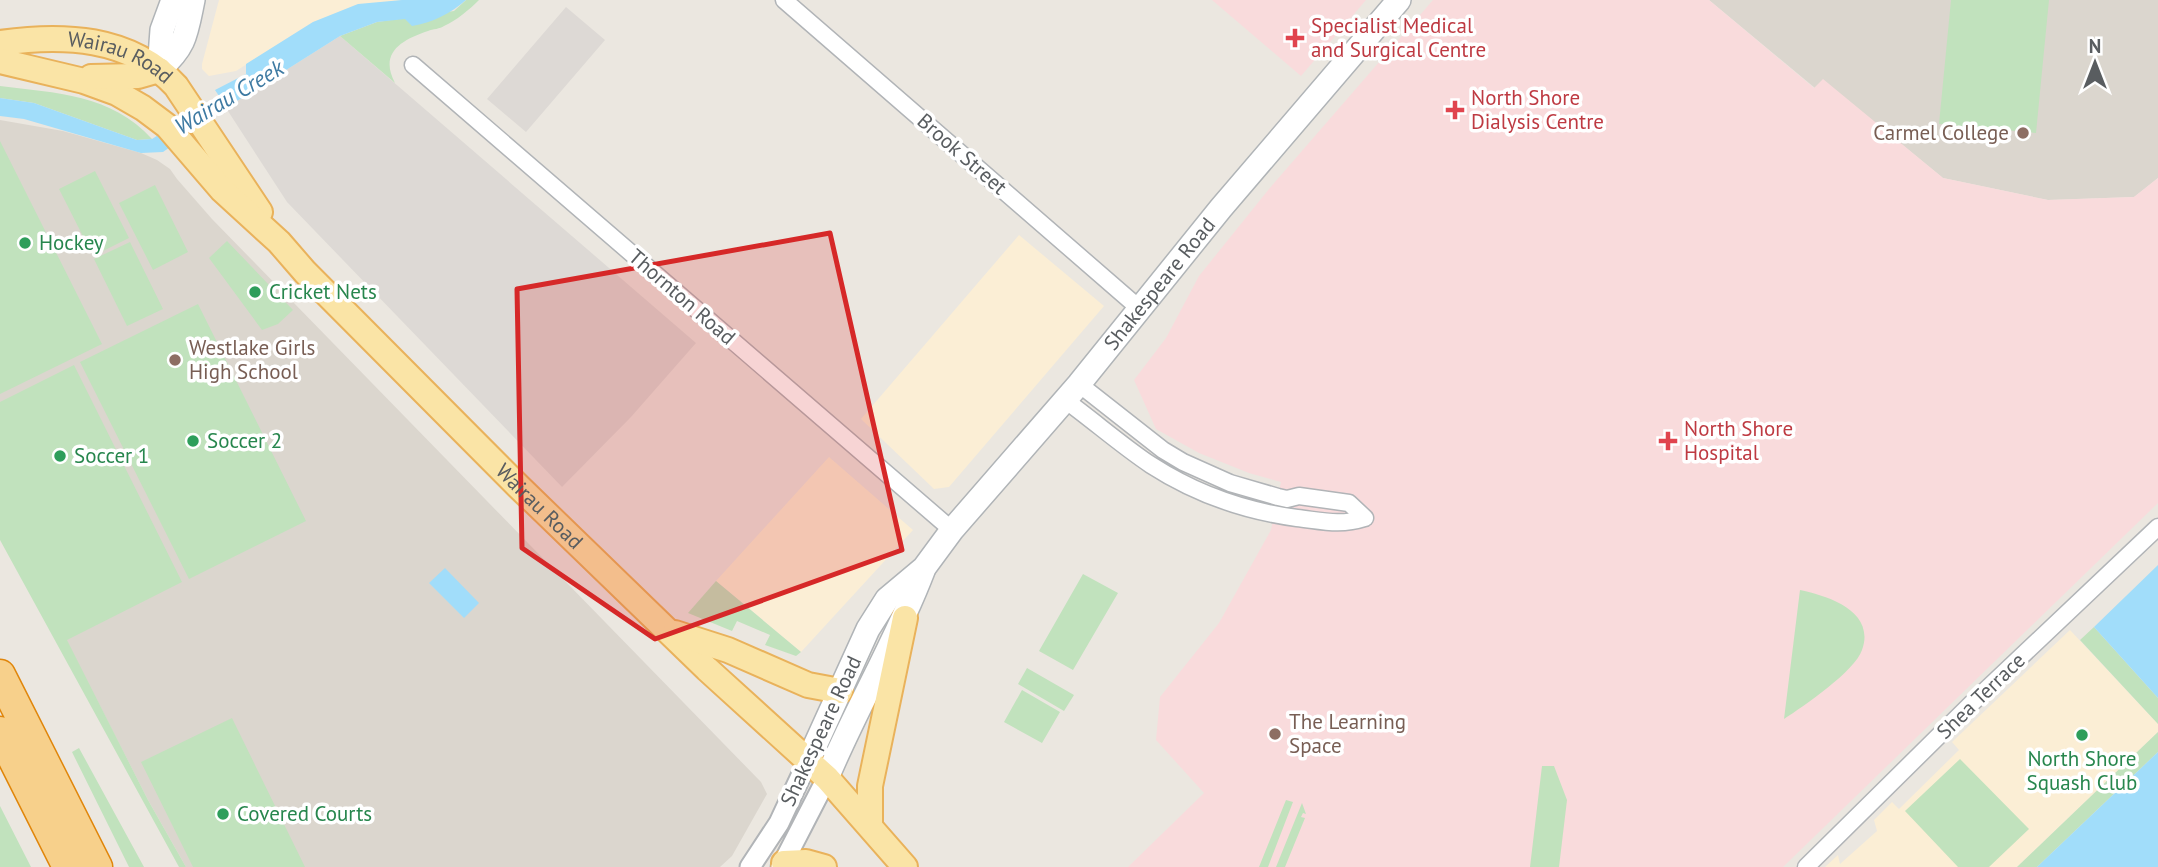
<svg xmlns="http://www.w3.org/2000/svg" width="2158" height="867" font-family="'PT Sans',sans-serif">
	<rect width="100%" height="100%" fill="#ebe7e0"/>
	<!-- commercial -->
	<path fill="#fbeed5" d="M219,0H402L313,22L236,71L209,76L202,69V64Z
		M1019,235L1104,306L949,487L934,489L861,419Z
		M829,457L913,530L801,652L716,581Z
		M2070,630L2158,724V732L2017,867H1825L1838,855L1840,864L1877,831L1874,820L1892,802L1899,809L1959,750L1952,742Z"/>
	<!-- industrial -->
	<path fill="#ddd9d5" d="M566,7L605,40L526,132L487,99Z
		M340,36L696,343L631,417L562,487L287,202L226,108Z"/>
	<!-- education -->
	<path fill="#dbd6ce" d="M1709,0H2158V178L2134,197L2048,200L1943,178L1823,80L1815,88Z
		M0,120L63,131L141,153L157,160L170,169L177,179L212,219L761,782L767,794L732,856L720,867H186L148,800L0,510Z"/>
	<!-- medical -->
	<path fill="#f9dbdc" d="M1212,0H1366L1301,76Z
		M1433,0H1709L1814,88L1823,79L1943,178L2048,200L2134,197L2158,178V503L1783,867H1128L1204,793L1156,740L1160,697L1219,623L1271,530L1281,482L1249,473L1199,453L1156,429L1134,380L1166,338L1199,276L1269,189Z"/>
	<!-- green -->
	<path fill="#c1e2bd" d="M466,0H479C470,9 456,21 444,26C440,29 433,29 428,31C401,40 379,53 395,83L340,36L377,22L454,11Z
		M1951,0H2049L2036,133L1939,124Z
		M0,86C56,93 111,94 152,139L137,140L34,103L0,98Z
		M0,141L102,344L0,394Z
		M95,171L129,238L93,256L59,189Z
		M155,185L188,252L153,270L119,203Z
		M227,241L293,310L278,324L262,330L209,258Z
		M130,242L163,309L127,326L94,259Z
		M198,304L306,521L189,579L80,362Z
		M74,365L182,582L67,640L148,800L186,867H179L0,540V402Z
		M1083,574L1118,593L1073,670L1039,651Z
		M716,581L801,652L796,656L765,645L770,635L737,621L732,631L688,613Z
		M1800,590C1828,596 1876,611 1862,650C1855,671 1804,706 1784,719Z
		M2094,627L2158,698V724L2080,640Z
		M1027,668L1074,695L1064,711L1018,684Z
		M1022,690L1060,712L1042,743L1004,722Z
		M232,718L305,867H193L141,762Z
		M2158,732V752L2037,867H2017Z
		M79,748L144,867H129L72,752Z
		M1960,759L2029,829L1989,867H1958L1905,811Z
		M1542,766H1554L1567,800L1559,867H1530Z
		M1286,800L1293,802L1268,867H1259Z
		M1302,803L1306,814L1303,813L1301,817L1305,818L1285,867H1276Z
		M0,806L31,867H0Z"/>
	<!-- water -->
	<path fill="#a1ddfa" d="M402,0H466C451,13 432,23 412,26L405,19L377,22L340,36L226,108L163,152L141,153L24,119L0,116V98L34,103L137,140L152,139L219,96L215,90L246,74V64L313,22L358,4Z
		M2158,565V698L2094,627Z
		M445,568L479,603L464,618L429,583Z
		M2158,752V867H2037Z"/>
	<g fill="none" stroke-linecap="round" stroke-linejoin="round">
		<!-- minor casing -->
		<g stroke="#b1b4b7" stroke-width="19">
			<path id="minor" d="M784,0L1140,309
				M413,65L952,530
				M1079,384L1163,450L1183,462L1230,483L1278,497L1287,499L1299,496L1349,503L1365,518
				M1065,400C1094,421 1121,445 1151,465C1196,494 1244,511 1297,518C1323,521 1340,526 1365,518
				M1806,867L1972,703L2158,527"/>
		</g>
		<!-- tertiary casing -->
		<g stroke="#b1b4b7" stroke-width="23">
			<path id="tertiary" d="M750,867L779,823L808,761
				M781,867L827,778"/>
		</g>
		<!-- secondary casing -->
		<g stroke="#b0b4b7" stroke-width="26">
			<g id="secondary">
				<path d="M159,70C186,46 186,34 193,0"/>
				<path d="M159,70L162,30L173,0"/>
				<path id="s1" d="M808,761L868,629L887,599L924,568L952,530L1079,384L1221,208L1399,0"/>
				<path d="M827,778C856,708 896,642 923,571"/>
			</g>
		</g>
		<!-- primary casing -->
		<g stroke="#e9b25b" stroke-width="28">
			<g id="primary">
				<path id="s2" d="M0,43C62,34 130,36 176,86L260,212"/>
				<path id="s3" d="M0,61L84,81L117,93L143,108L167,126L222,190L279,242L305,272L519,487L707,669L827,778L905,867"/>
				<path d="M91,77L138,76L159,70"/>
				<path d="M675,633L728,650L808,685L840,691"/>
				<path d="M870,825V786L905,618"/>
				<path d="M784,863L806,862L824,867"/>
			</g>
		</g>
		<!-- motorway casing -->
		<g stroke="#e0860b" stroke-width="33">
			<path id="motorway" d="M0,675L97,867
				M0,732L68,867"/>
		</g>
		<!-- minor -->
		<use href="#minor" stroke="#fff" stroke-width="16"/>
		<!-- tertiary -->
		<use href="#tertiary" stroke="#fff" stroke-width="19"/>
		<!-- secondary -->
		<use href="#secondary" stroke="#fff" stroke-width="23"/>
		<!-- primary -->
		<use href="#primary" stroke="#fae4a6" stroke-width="24"/>
		<!-- motorway -->
		<use href="#motorway" stroke="#f7d08b" stroke-width="30"/>
	</g>
	<!-- marked area -->
	<path fill="#d62828" fill-opacity="0.2" stroke="#d62828" stroke-width="5" stroke-linejoin="round" d="M830,233L902,550L655,639L522,548L517,289Z"/>
	<!-- markers -->
	<g fill="#e0444e" stroke="#fff" stroke-width="2.5">
		<path d="M1291.5 27.5h7v7h7v7h-7v7h-7v-7h-7v-7h7z"/>
		<path d="M1451.5 99.5h7v7h7v7h-7v7h-7v-7h-7v-7h7z"/>
		<path d="M1664.5 430.5h7v7h7v7h-7v7h-7v-7h-7v-7h7z"/>
	</g>
	<g fill="#8d6e63" stroke="#fff" stroke-width="2.5">
		<circle cx="2023" cy="133" r="7"/>
		<circle cx="175" cy="360" r="7"/>
		<circle cx="1275" cy="734" r="7"/>
	</g>
	<g fill="#2e9e5b" stroke="#fff" stroke-width="2.5">
		<circle cx="25" cy="243" r="7"/>
		<circle cx="255" cy="292" r="7"/>
		<circle cx="193" cy="441" r="7"/>
		<circle cx="60" cy="456" r="7"/>
		<circle cx="2082" cy="735" r="7"/>
		<circle cx="223" cy="814" r="7"/>
	</g>
	<g text-anchor="middle" stroke-width="7" stroke-linejoin="round" paint-order="stroke">
		<!-- health labels -->
		<g font-size="21" fill="#be3a42" stroke="#fff" text-anchor="start">
			<text x="1311" y="33">Specialist Medical<tspan x="1311" dy="24">and Surgical Centre</tspan></text>
			<text x="1471" y="105">North Shore<tspan x="1471" dy="24">Dialysis Centre</tspan></text>
			<text x="1684" y="436">North Shore<tspan x="1684" dy="24">Hospital</tspan></text>
		</g>
		<!-- street labels -->
		<g font-size="21" fill="#595d60" stroke="#fff">
			<text dy="7" stroke="none"><textPath href="#s2" startOffset="124">Wairau Road</textPath></text>
			<text transform="translate(962 154) rotate(41)" y="7">Brook Street</text>
			<text dy="7" stroke="none"><textPath href="#s1" startOffset="598">Shakespeare Road</textPath></text>
			<text transform="translate(682 297) rotate(41)" y="7">Thornton Road</text>
			<text dy="7" stroke="none"><textPath href="#s3" startOffset="714">Wairau Road</textPath></text>
			<text transform="translate(1981 696) rotate(-44)" y="7">Shea Terrace</text>
			<text transform="translate(821 731) rotate(-65)" y="7">Shakespeare Road</text>
		</g>
		<!-- education labels -->
		<g font-size="21" fill="#785e54" stroke="#fff" text-anchor="start">
			<text x="2009" y="140" text-anchor="end">Carmel College</text>
			<text x="189" y="355">Westlake Girls<tspan x="189" dy="24">High School</tspan></text>
			<text x="1289" y="729">The Learning<tspan x="1289" dy="24">Space</tspan></text>
		</g>
		<!-- leisure labels -->
		<g font-size="21" fill="#27864d" stroke="#fff" text-anchor="start">
			<text x="39" y="250">Hockey</text>
			<text x="269" y="299">Cricket Nets</text>
			<text x="207" y="448">Soccer 2</text>
			<text x="74" y="463">Soccer 1</text>
			<text x="2082" y="766" text-anchor="middle">North Shore<tspan x="2082" dy="24">Squash Club</tspan></text>
			<text x="237" y="821">Covered Courts</text>
		</g>
		<!-- water labels -->
		<g font-size="23" font-style="italic" fill="#3e7aa2" stroke="#fff">
			<text transform="translate(229 97) rotate(-31)" y="8">Wairau Creek</text>
		</g>
	</g>
	<!-- north arrow -->
	<g transform="translate(2095 63)" stroke="#ffffff" stroke-width="5" paint-order="stroke">
	<path d="M0-5L12 26L0 18L-12 26Z" fill="#595d60"/>
	<text y="-10" font-size="19" font-weight="bold" text-anchor="middle" fill="#595d60">N</text>
	</g>
</svg>
